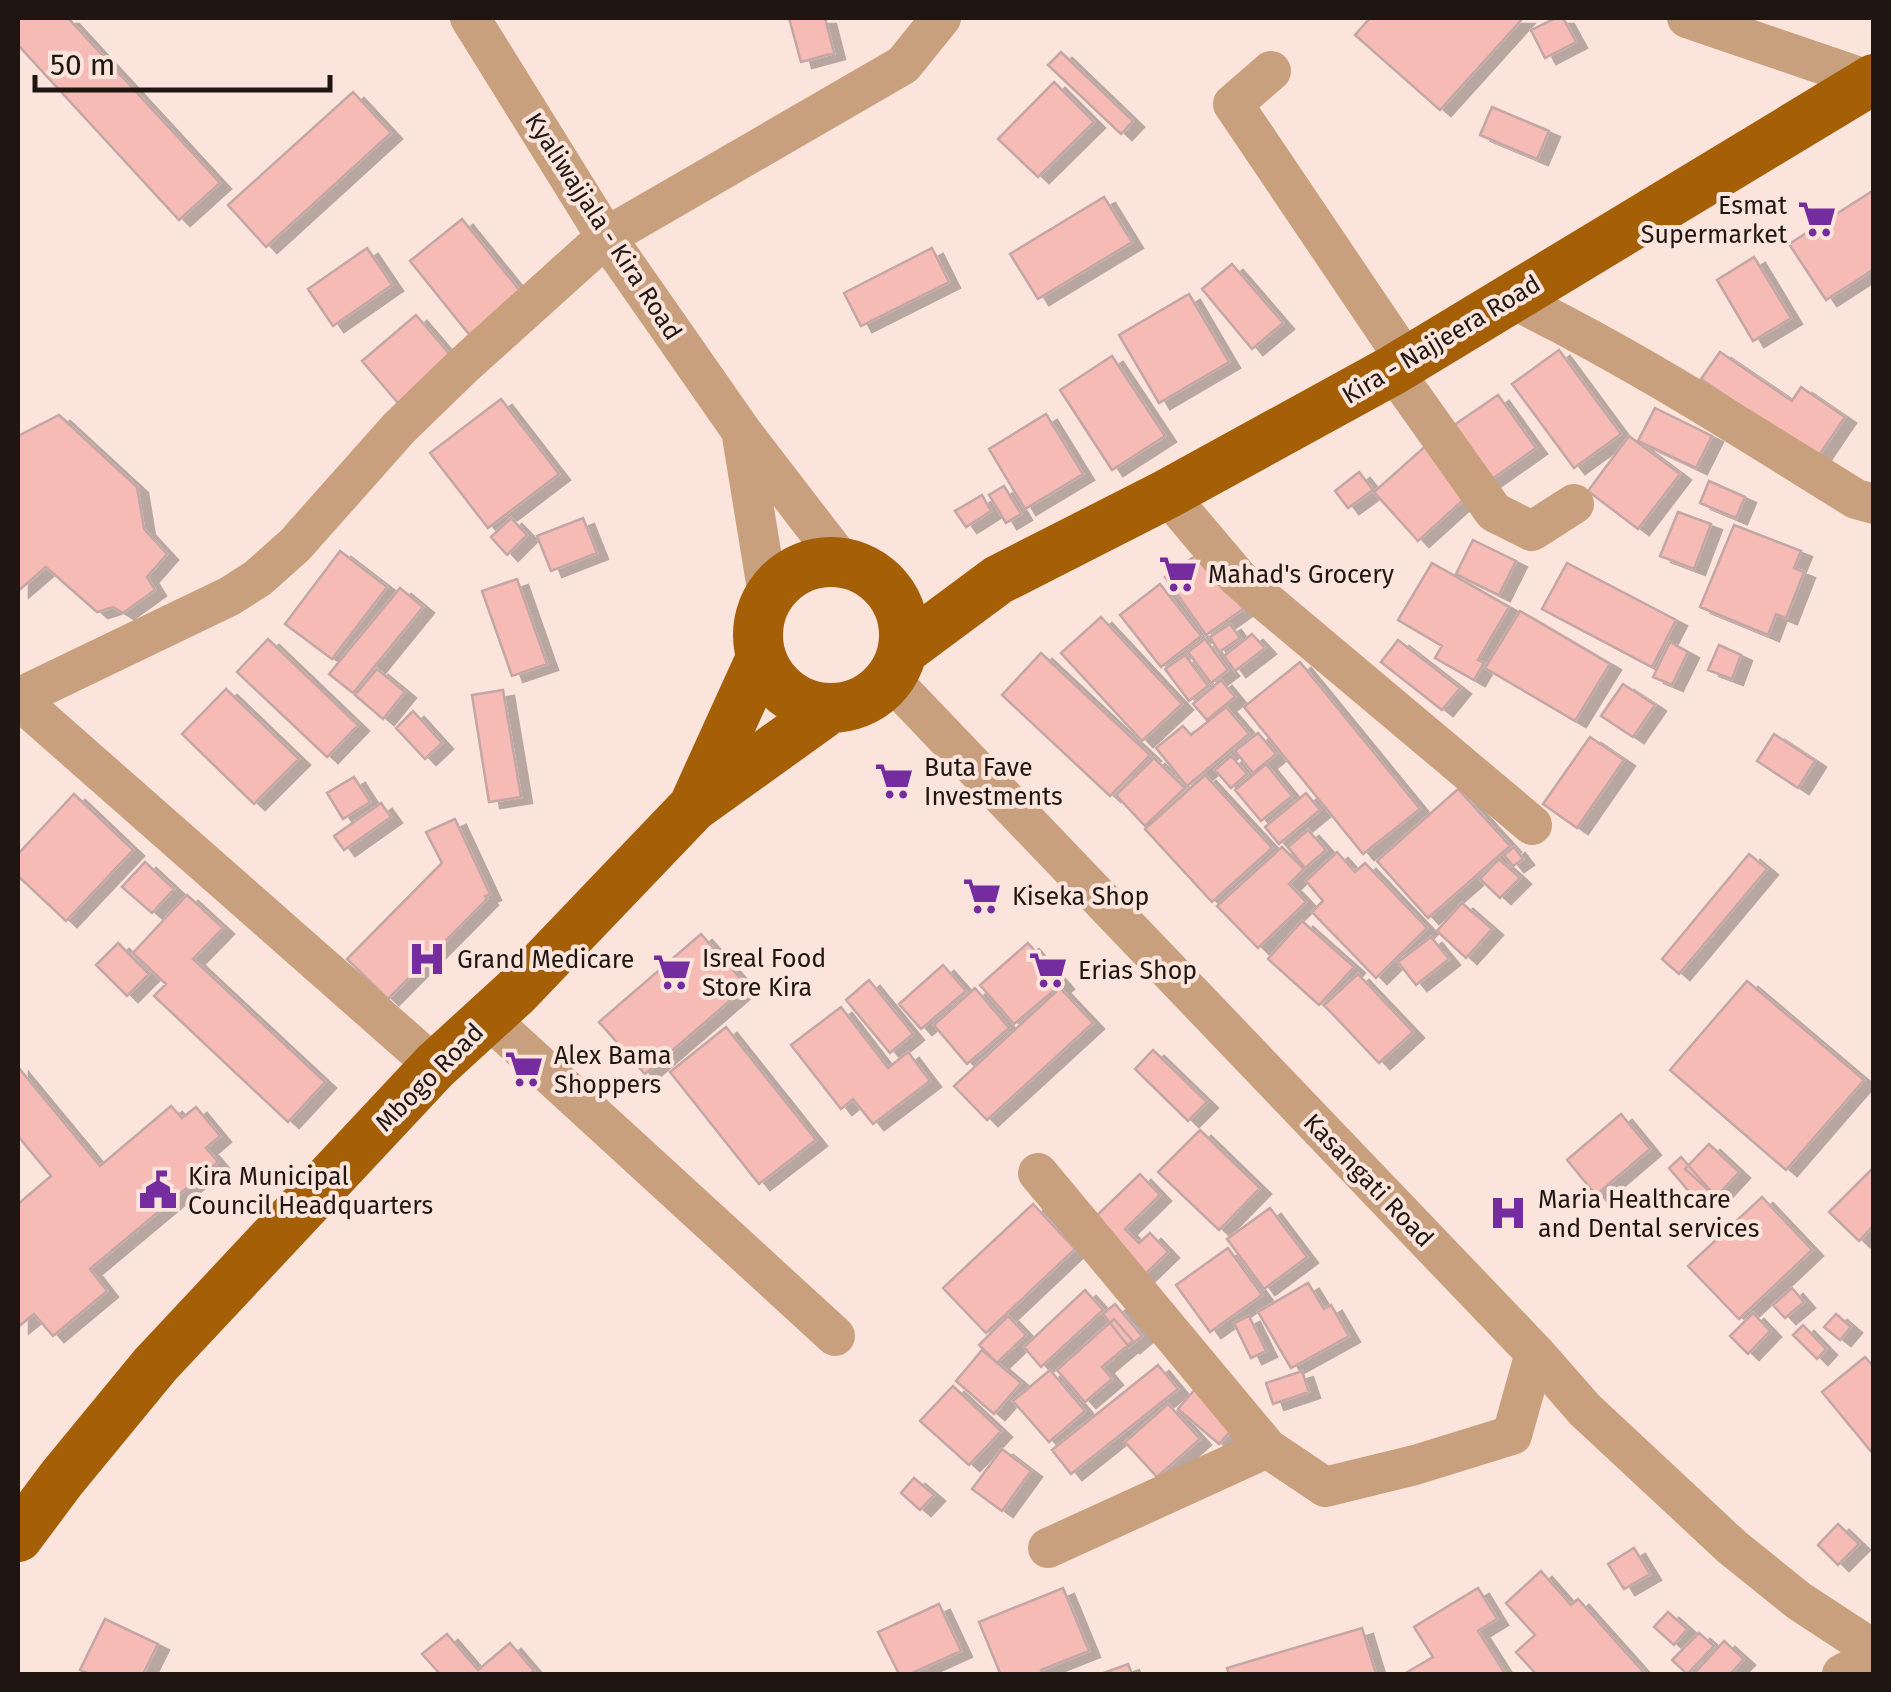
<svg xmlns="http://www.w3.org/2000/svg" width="1891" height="1692" font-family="'Fira Sans',sans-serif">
	<defs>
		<filter id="shadow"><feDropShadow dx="11" dy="6" stdDeviation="0" flood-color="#0004"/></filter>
	</defs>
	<rect width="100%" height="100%" fill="#fbe4db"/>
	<!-- building -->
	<path fill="#f6bbb5" stroke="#c4a6a4" stroke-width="2.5" filter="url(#shadow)" d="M18,18H68L220,183L179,220L18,45Z
		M789,18H825L834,53L801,62Z
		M1370,18H1523L1440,110L1355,35Z
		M1556,18H1563L1576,42L1545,58L1531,30Z
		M1061,52L1133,121L1121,134L1048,65Z
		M1054,82L1094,122L1038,177L998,139Z
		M353,92L391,133L266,247L228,205Z
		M1492,107L1549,131L1537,159L1480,135Z
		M1874,190V269L1826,300L1789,244Z
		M1104,197L1132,242L1038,299L1010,254Z
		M462,219L525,297L472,338L410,261Z
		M367,248L392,285L333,326L308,289Z
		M932,248L949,282L861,326L844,293Z
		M1754,257L1791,318L1753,341L1717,280Z
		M1232,264L1283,323L1252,349L1202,289Z
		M1189,294L1229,362L1159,403L1119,335Z
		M416,315L452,357L398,403L362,361Z
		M1559,350L1621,434L1574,468L1512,384Z
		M1720,352L1792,401L1801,387L1845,417L1816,460L1772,427L1701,379Z
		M1112,356L1165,436L1112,470L1060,390Z
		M1498,395L1536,448L1482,486L1444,432Z
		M501,399L559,474L488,528L430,453Z
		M1655,408L1712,436L1696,468L1638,441Z
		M1046,414L1083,474L1025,509L989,449Z
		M59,415L137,487L144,529L167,554L147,577L155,590L123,613L113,607L97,612L46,567L18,591V436Z
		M1629,436L1680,474L1638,529L1588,491Z
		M1429,443L1473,491L1418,541L1374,492Z
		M1359,472L1373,490L1348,508L1335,491Z
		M1709,481L1745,497L1736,518L1700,503Z
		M1004,486L1021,514L1006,523L989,495Z
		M982,495L991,511L966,527L955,511Z
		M1678,512L1711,524L1694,569L1660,556Z
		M511,518L527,535L507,555L491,537Z
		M583,518L597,553L551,571L537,536Z
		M1734,525L1801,551L1794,568L1804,572L1786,618L1776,614L1768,635L1700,607Z
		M1473,540L1516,561L1499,595L1456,574Z
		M340,551L387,587L332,659L285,624Z
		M1201,552L1243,609L1206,635L1165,577Z
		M1432,563L1509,607L1478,660L1484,663L1474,680L1435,658L1442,646L1398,620Z
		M1567,563L1676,620L1652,667L1542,609Z
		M517,579L547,664L512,676L482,591Z
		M1160,584L1201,636L1161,667L1120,615Z
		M400,588L423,607L353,693L329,674Z
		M1520,611L1610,664L1575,721L1485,668Z
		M1101,617L1182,704L1142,741L1061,653Z
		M1230,624L1240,638L1219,652L1210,637Z
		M1252,634L1265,648L1235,671L1224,656Z
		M268,639L358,725L327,757L237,672Z
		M1205,639L1228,670L1211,683L1188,652Z
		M1398,640L1460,688L1442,710L1381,662Z
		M1670,642L1688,652L1672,685L1653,677Z
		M1719,645L1741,655L1732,679L1708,670Z
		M1041,653L1150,755L1110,796L1002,695Z
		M1185,655L1208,686L1189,701L1165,669Z
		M1300,662L1420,809L1363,854L1244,707Z
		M377,669L405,692L383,719L355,695Z
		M1221,680L1235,697L1207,720L1193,704Z
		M1623,684L1655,705L1633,737L1601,716Z
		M226,689L299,759L254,804L182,734Z
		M503,690L521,797L489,802L472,695Z
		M1226,707L1249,734L1187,786L1156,748L1183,726L1191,735Z
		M413,711L442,743L425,759L396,728Z
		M1258,733L1276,754L1253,773L1235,751Z
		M1774,734L1815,761L1798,788L1757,761Z
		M1590,737L1624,760L1577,828L1543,804Z
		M1231,756L1247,774L1231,788L1215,770Z
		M1154,758L1185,788L1145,826L1116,795Z
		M1266,764L1292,796L1261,821L1235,790Z
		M1205,775L1272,848L1212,902L1145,829Z
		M354,777L370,802L343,819L327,793Z
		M1458,789L1510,846L1428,918L1377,861Z
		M1306,793L1320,810L1279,844L1265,827Z
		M74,794L133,850L66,921L18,876V854Z
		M381,803L391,817L344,850L334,836Z
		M455,819L490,894L485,896L487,899L388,999L347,959L442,863L426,832Z
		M1308,830L1326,850L1305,868L1288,847Z
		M1282,847L1304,869L1289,884L1306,902L1258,948L1217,906Z
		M1514,847L1523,859L1513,866L1504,855Z
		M1337,852L1355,872L1365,863L1427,928L1376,978L1312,912L1323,901L1306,881Z
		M1749,854L1767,869L1679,974L1662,959Z
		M1499,859L1520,878L1500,898L1480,879Z
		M145,862L174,889L152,913L122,887Z
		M187,895L223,928L193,959L325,1082L288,1122L154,996L166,984L133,953Z
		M1462,903L1492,929L1466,958L1437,931Z
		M1302,921L1354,967L1319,1005L1268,959Z
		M701,934L747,986L645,1074L599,1022Z
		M1431,937L1449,959L1416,985L1398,962Z
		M118,943L149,974L127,996L96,965Z
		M1028,943L1063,983L1014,1024L980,985Z
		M943,965L966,991L921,1029L899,1004Z
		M1358,974L1413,1032L1379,1063L1324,1005Z
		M869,980L913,1034L890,1053L846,1000Z
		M1747,981L1864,1080L1786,1170L1670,1070Z
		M975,988L1009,1028L967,1064L934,1025Z
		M1060,988L1093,1023L987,1120L954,1086Z
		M841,1007L888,1068L908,1052L930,1081L873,1124L853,1099L841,1109L791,1045Z
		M726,1027L816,1140L759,1184L670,1072Z
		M1153,1050L1207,1102L1188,1121L1135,1069Z
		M18,1067L100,1166L171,1106L182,1118L196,1107L220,1136L206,1148L218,1162L90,1269L107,1291L53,1336L34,1314L18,1327V1204L51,1176L18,1136Z
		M1621,1114L1650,1149L1596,1195L1567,1160Z
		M1200,1130L1260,1188L1219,1230L1158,1172Z
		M1709,1144L1739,1172L1716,1197L1685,1169Z
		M1681,1157L1711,1191L1698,1202L1669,1168Z
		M1874,1167V1231L1871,1228L1859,1241L1829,1212Z
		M1140,1174L1160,1195L1125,1229L1139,1243L1150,1233L1168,1252L1140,1279L1090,1222Z
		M1762,1197L1812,1250L1739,1319L1688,1266Z
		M1033,1204L1075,1249L986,1333L943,1288Z
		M1270,1208L1307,1257L1264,1289L1227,1239Z
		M1228,1248L1262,1295L1210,1332L1176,1285Z
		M1308,1283L1324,1309L1331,1305L1349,1336L1291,1368L1258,1312Z
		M1792,1288L1804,1302L1785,1318L1773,1305Z
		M1085,1290L1103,1310L1041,1367L1024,1347Z
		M1115,1304L1142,1336L1129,1347L1103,1314Z
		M1753,1313L1770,1331L1748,1354L1730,1336Z
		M1836,1314L1851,1327L1840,1340L1824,1327Z
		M1008,1316L1026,1335L997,1363L979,1345Z
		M1249,1316L1266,1351L1251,1358L1234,1323Z
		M1114,1319L1133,1341L1102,1367L1112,1379L1085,1402L1057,1370Z
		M1803,1325L1826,1349L1817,1359L1793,1335Z
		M982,1350L1021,1383L994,1414L956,1381Z
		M1865,1357L1874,1367V1455L1822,1392Z
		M1158,1365L1178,1389L1071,1474L1052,1450Z
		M1050,1370L1085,1411L1049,1442L1013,1401Z
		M1302,1371L1309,1392L1273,1404L1266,1383Z
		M953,1386L1001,1431L969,1465L920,1421Z
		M1196,1388L1237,1424L1219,1444L1178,1409Z
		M1168,1404L1200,1439L1157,1477L1125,1442Z
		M1002,1449L1031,1471L1002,1511L972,1489Z
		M914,1478L934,1495L920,1510L901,1493Z
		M1838,1524L1859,1544L1838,1565L1818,1545Z
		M1634,1548L1650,1574L1624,1589L1608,1564Z
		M1541,1571L1571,1605L1578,1599L1645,1674H1536L1516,1652L1535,1635L1506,1603Z
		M1063,1588L1089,1651L1041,1670L1043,1674H998L1000,1673L979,1622Z
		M1478,1588L1497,1619L1478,1631L1504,1672L1501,1674H1404L1433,1657L1414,1627Z
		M939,1604L961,1651L910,1674H899L878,1632Z
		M1668,1612L1687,1629L1674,1645L1654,1627Z
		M105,1619L158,1644L143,1674H89L80,1670Z
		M1362,1628L1376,1674H1229L1227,1668Z
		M1699,1633L1714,1646L1687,1674L1672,1660Z
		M447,1634L478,1670L510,1643L534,1671L529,1674H440L422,1654Z
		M1724,1641L1744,1659L1730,1674H1694Z
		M1128,1664L1132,1674H1101Z"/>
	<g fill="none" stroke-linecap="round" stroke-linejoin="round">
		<!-- minor -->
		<path stroke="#c8a07e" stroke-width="40" d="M470,18L606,237L742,432L842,562
			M1687,18L1871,81
			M1271,71L1233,104L1407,362
			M1510,298C1630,356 1743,429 1856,499L1874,504
			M1393,370L1494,512L1532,531L1574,504
			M742,436L768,595
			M1167,494L1238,578L1532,825
			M891,680L1535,1353L1585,1410L1732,1547L1799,1601L1874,1650
			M18,698L230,596L258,578L295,545L399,428L464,365L606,237L903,65L941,18
			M18,699L435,1066
			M488,1018L835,1336
			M1038,1173L1267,1448
			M1048,1548L1267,1448L1325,1487L1415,1465L1512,1435L1535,1353
			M1842,1674L1874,1658"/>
		<!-- major -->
		<path stroke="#a55f07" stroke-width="50" d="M758 635a73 73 0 1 1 146 0a73 73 0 1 1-146 0Z
			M905,649L998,580L1167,494L1393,370L1874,79
			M695,803L760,660
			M18,1537L62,1478L155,1365L435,1066L516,992L693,807L828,710"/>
	</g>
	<!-- icons -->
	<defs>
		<g id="supermarket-bare" transform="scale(3)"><path d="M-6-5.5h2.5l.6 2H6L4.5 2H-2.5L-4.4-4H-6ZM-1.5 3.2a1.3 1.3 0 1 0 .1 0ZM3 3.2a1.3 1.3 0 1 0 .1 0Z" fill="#742c9f" stroke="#fbe4db" stroke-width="2.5" paint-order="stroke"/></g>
		<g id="hospital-bare" transform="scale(3)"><path d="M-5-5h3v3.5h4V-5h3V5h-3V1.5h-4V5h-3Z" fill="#742c9f" stroke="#fbe4db" stroke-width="2.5" paint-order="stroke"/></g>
		<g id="civic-bare" transform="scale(3)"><path d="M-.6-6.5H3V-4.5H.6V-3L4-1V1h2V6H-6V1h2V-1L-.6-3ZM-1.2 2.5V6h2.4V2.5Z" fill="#742c9f" stroke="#fbe4db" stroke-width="2.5" paint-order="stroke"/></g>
	</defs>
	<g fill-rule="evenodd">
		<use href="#supermarket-bare" x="1817" y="219"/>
		<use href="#supermarket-bare" x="1178" y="574"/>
		<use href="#supermarket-bare" x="894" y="781"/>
		<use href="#supermarket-bare" x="982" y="896"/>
		<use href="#hospital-bare" x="427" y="959"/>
		<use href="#supermarket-bare" x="1048" y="970"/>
		<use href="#supermarket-bare" x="672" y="972"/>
		<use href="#supermarket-bare" x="524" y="1069"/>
		<use href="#civic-bare" x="158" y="1190"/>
		<use href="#hospital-bare" x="1508" y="1213"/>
	</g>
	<g text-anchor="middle" stroke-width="8" stroke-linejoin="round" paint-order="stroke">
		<!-- poi labels -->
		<g font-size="25" fill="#1f1612" stroke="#fbe4db" text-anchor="start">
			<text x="1787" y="214" text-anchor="end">Esmat<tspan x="1787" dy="29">Supermarket</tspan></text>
			<text x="1208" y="583">Mahad's Grocery</text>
			<text x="924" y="776">Buta Fave<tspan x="924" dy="29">Investments</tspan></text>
			<text x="1012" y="905">Kiseka Shop</text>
			<text x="702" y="967">Isreal Food<tspan x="702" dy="29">Store Kira</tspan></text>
			<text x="457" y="968">Grand Medicare</text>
			<text x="1078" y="979">Erias Shop</text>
			<text x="554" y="1064">Alex Bama<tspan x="554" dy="29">Shoppers</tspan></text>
			<text x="188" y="1185">Kira Municipal<tspan x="188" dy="29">Council Headquarters</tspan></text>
			<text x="1538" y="1208">Maria Healthcare<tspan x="1538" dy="29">and Dental services</tspan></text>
		</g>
		<!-- street labels -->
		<g font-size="25" fill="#1f1612" stroke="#fbe4db">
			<text transform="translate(604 226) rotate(57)" y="9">Kyaliwajjala - Kira Road</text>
			<text transform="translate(1441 339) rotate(-31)" y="9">Kira - Najjeera Road</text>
			<text transform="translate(429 1077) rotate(-45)" y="9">Mbogo Road</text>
			<text transform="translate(1369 1180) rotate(46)" y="9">Kasangati Road</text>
		</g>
	</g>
	<!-- border -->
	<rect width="1891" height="1692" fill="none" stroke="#1f1612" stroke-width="40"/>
	<!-- scale -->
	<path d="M35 75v15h295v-15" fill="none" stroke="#1f1612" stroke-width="5"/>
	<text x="50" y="75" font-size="30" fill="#1f1612" stroke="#fbe4db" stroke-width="8" paint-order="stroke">50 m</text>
</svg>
